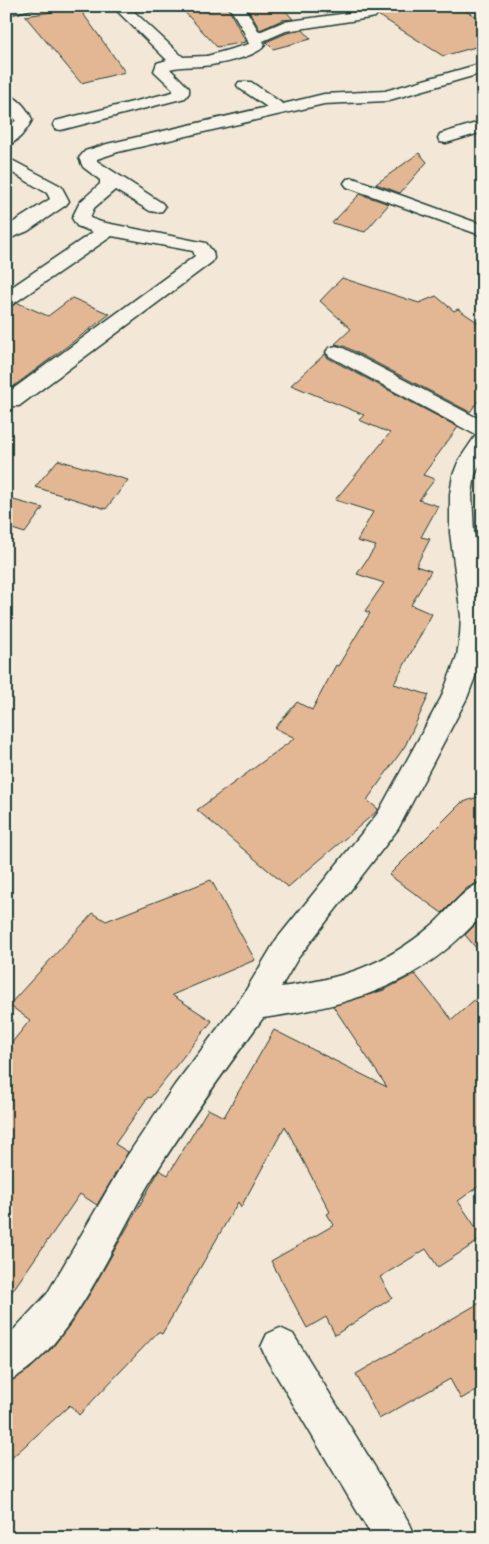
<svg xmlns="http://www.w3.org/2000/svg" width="489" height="1544" font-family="Kalam,sans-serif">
	<rect width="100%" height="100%" fill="#f3e7d7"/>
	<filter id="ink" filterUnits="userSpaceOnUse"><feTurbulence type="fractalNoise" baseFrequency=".02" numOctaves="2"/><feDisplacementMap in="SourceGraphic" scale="10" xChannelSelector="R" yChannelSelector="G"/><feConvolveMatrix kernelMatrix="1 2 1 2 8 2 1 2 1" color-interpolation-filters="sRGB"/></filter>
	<g filter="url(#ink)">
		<!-- building -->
		<path fill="#e4b794" stroke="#1f3d34" d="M179,6H227L246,42L217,47Z
			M246,6H281L293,19L282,20L260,30Z
			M364,6H456L483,20V45L443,56L378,15L375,9Z
			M79,8L125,72L81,83L25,16Z
			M303,30L311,39L273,49L266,42L287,33Z
			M419,153L427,162L400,193L376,184Z
			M360,194L389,204L365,232L332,223Z
			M342,278L419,303L436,296L454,311L458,309L483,326V398L478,401L470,412L344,346L335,344L351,329L320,301Z
			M72,298L110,314L6,392V308L18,303L48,316Z
			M325,354L328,358L458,427L423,475L435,479L419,500L438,506L421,537L430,539L416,566L431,571L411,605L432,614L394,684L429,695L405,746L367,800L378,809L376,812L288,887L197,810L295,738L275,728L297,702L312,710L336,665L338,666L370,613L365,611L384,583L357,574L376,546L357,541L373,512L335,500L390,433L359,420L364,415L291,385Z
			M58,460L128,480L106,509L35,487Z
			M6,498L43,508L25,533L6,527Z
			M483,795V880L467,888L442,913L389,875L461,803Z
			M211,880L255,960L172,995L212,1021L150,1098L148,1097L115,1144L128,1152L97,1205L80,1194L6,1300V1050L30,1020L9,1005L93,913L106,921Z
			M483,917V956L465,935Z
			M415,974L452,1020L483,992V1183L458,1201L483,1238L438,1267L426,1249L380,1277L392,1298L335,1335L326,1317L307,1328L271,1261L334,1225L327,1214L330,1212L285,1126L241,1207L238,1202L162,1334L158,1332L79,1415L70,1405L6,1463V1384L30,1369L52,1348L72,1322L91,1292L155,1178L159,1170L168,1175L208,1109L224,1117L274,1030L387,1087L333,1006L384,990Z
			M483,1301V1386L461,1399L450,1379L379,1419L356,1374Z"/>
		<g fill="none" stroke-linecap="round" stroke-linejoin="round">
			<!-- street casing -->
			<g stroke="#1f3d34" stroke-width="3">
				<path id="street" d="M6,6H34L32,9L6,15Z
					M112,6H128L183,57L207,56L249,44L243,30L229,6H244L259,32L283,22L370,10L375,11L377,14L375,17L370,18L286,31L263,41L265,45C257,57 217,65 202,66C191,67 181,66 170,69L189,88V93L185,98L61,130L55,129L53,125L55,121L173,92V89L154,71L157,63L167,60Z
					M483,63V73L386,101L324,104L118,152L97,159V161L162,203L165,207L162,211L156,212L150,211L115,190L94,208L90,218L101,222L206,243L213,252L214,258L212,262L19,406H6V394L195,256L193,251L112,236L13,304L6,306V291L93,232L77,226L72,218L80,202L100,184V180L83,167L79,158L85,151L107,144L267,107L239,88L237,85L239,82H251L283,104L324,94L385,91Z
					M6,94C18,97 28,109 32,120C27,130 17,143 6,146V131L16,120L6,108Z
					M483,121V132L446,143L440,142L438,138L440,134Z
					M6,157L61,186L69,201L66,205L28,231L6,240V227L50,199L47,193L6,169Z
					M353,178L483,225V236L347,187L344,183L347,179Z
					M336,346L343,348L483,421V458L475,475L472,494L474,533L483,597V656L467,698L398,829L298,958L281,987C341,979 384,966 431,926C448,912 462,889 483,882V914C420,985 354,1005 263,1018C225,1070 187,1123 153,1177C116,1235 70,1355 6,1382V1338L47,1294L127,1156L174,1086L243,995L276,940L378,813L441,698L457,656L460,635L461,616L450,533V494L453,475L459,460L476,435L329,356L326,352L329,348Z
					M280,1328L293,1334L410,1524L416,1538H373L267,1360L261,1347L267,1334Z"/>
			</g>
			<!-- street -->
			<use href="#street" fill="#f7f3e8" fill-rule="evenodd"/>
		</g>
	</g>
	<!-- margin -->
	<rect width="489" height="1544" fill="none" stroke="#f7f3e8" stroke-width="25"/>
	<rect x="12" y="12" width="464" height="1519" fill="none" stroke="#1f3d34" stroke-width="2" filter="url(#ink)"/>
</svg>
